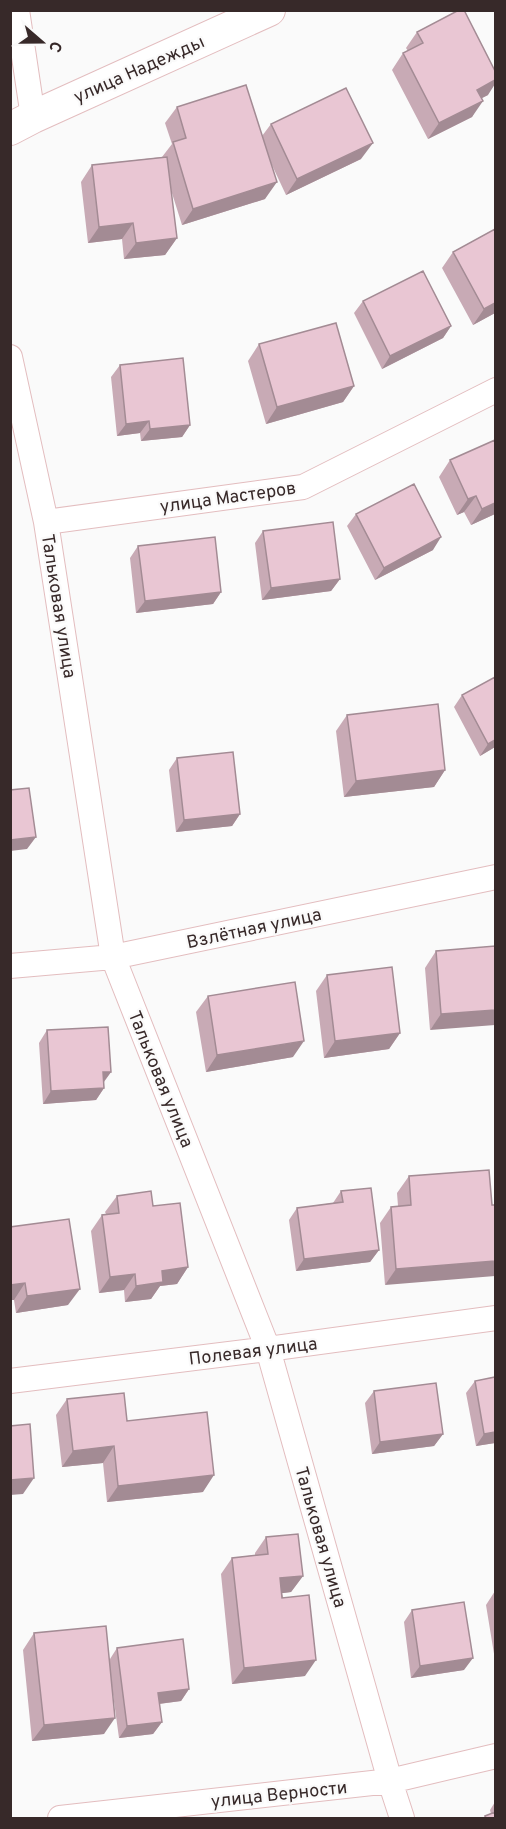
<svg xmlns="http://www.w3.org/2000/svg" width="506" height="1829" font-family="Overpass,sans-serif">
	<rect width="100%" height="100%" fill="#fafafa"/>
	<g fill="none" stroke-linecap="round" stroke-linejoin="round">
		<!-- minor casing -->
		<g stroke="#e3bdbf" stroke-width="26">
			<path id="minor" d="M17,10L33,117
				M10,357L46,522L113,957L268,1349L390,1781L402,1818
				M46,522L303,487L496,390
				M10,966L113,957L496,877
				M10,1381L268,1349L496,1318
				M60,1818L390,1781L496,1756"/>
		</g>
		<!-- tertiary casing -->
		<g stroke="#e3bdbf" stroke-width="34">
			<path id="tertiary" d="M10,129L33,117L269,10"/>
		</g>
		<!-- minor -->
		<use href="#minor" stroke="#fff" stroke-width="24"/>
		<!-- tertiary -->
		<use href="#tertiary" stroke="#fff" stroke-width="32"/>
	</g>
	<!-- wall -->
	<path fill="#c8aab5" d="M417,32L488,95L482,98L472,117L428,139L392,70L403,53L408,51L406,48Z
		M177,107L262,136L271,124L361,159L286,195L271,163L265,199L182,225L171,190L177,238L165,255L124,259L122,239L88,243L81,182L92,165L162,157L172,144L165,123Z
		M495,229V313L473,325L442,268L453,252Z
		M363,301L451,326L443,338L382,369L354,313Z
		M259,344L354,386L343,402L266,424L248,361Z
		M120,365L190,425L182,437L141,441L140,433L117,436L111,377Z
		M450,460L495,514L471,525L464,512L457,515L439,477Z
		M356,514L433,550L375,580L347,526Z
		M263,531L340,579L331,591L262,600L255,543Z
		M138,546L221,592L213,604L136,613L130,558Z
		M462,695L495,747L480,756L454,707Z
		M347,715L445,770L434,787L344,797L336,731Z
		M177,758L240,814L232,826L176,832L169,770Z
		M495,946L430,1030L425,968L436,951Z
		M327,975L400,1033L389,1049L324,1058L316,991Z
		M208,996L293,1057L206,1072L196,1012Z
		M47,1030L111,1072L104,1082V1088L96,1100L43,1104L39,1043Z
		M489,1170L385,1285L380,1223L391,1207L398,1206L397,1193L409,1176Z
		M341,1191L379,1250L370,1262L296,1271L289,1220L297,1208L333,1203Z
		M117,1196L153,1206L188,1267L177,1284L160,1286L151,1299L125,1302L124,1290L99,1293L91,1231L102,1215L106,1214L105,1212Z
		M10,1227L68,1305L16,1313L14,1300Z
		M495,1377V1443L476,1446L466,1393L475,1381Z
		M374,1391L443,1434L434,1446L372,1454L365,1403Z
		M67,1399L127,1421L203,1492L107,1502L103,1463L62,1467L56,1415Z
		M266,1537L303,1576L291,1592L282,1593L305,1676L232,1684L221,1574L232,1558L255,1555V1553Z
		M495,1591V1660L486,1605Z
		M412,1610L464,1670L411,1678L404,1622Z
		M34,1633L110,1659L117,1648L189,1689L181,1701L159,1704L162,1722L153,1734L119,1738L112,1687L104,1734L32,1741L23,1650Z
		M495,1802V1818H483L485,1816L491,1814L490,1810Z"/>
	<!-- shaded-wall -->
	<path fill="#a38b94" d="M495,80V84L488,95L466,106L477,90Z
		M483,101L472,117L428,139L439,123Z
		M373,143L361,159L286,195L297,179Z
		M277,182L265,199L182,225L193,209Z
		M133,223L122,239L88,243L99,227Z
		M177,238L165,255L124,259L136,243Z
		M495,303V313L473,325L484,309Z
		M451,326L443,338L382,369L390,356Z
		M354,386L343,402L266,424L277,407Z
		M149,421L140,433L117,436L126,424Z
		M190,425L182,437L141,441L150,429Z
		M476,496L464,512L457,515L468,499Z
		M495,503V514L471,525L482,509Z
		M441,537L433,550L375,580L384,568Z
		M340,579L331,591L262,600L271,588Z
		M221,592L213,604L136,613L145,601Z
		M495,740V747L480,756L488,744Z
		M445,770L434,787L344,797L356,781Z
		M240,814L232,826L176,832L184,820Z
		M36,837L27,849L10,851V840Z
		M495,1010V1025L430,1030L441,1014Z
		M400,1033L389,1049L324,1058L335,1041Z
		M304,1041L293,1057L206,1072L217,1055Z
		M103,1072H111L102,1084Z
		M104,1088L96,1100L43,1104L51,1091Z
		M379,1250L370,1262L296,1271L304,1259Z
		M495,1261V1276L385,1285L396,1269Z
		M188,1267L177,1284L160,1286L151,1299L125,1302L136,1286L162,1271Z
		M135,1274L124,1290L99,1293L110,1277Z
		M25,1283L14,1300H10V1285Z
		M80,1289L68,1305L16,1313L27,1296Z
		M495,1432V1443L476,1446L484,1434Z
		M443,1434L434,1446L372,1454L380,1442Z
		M114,1446L103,1463L62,1467L73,1451Z
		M214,1475L203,1492L107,1502L118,1486Z
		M34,1478L23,1494L10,1495V1480Z
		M303,1576L291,1592L269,1595L280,1578Z
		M473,1658L464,1670L411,1678L420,1666Z
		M316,1660L305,1676L232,1684L244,1668Z
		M189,1689L181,1701L150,1705L158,1693Z
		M115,1718L104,1734L32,1741L44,1725Z
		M162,1722L153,1734L119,1738L127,1726Z"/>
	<!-- building -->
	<path fill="#e9c6d3" stroke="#a38b94" stroke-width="1.5" d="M459,10H464L495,71V80L477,90L483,101L439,123L403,53L423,43L417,32Z
		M246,85L277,182L193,209L173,142L186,138L177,107Z
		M346,88L373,143L297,179L271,124Z
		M167,157L177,238L136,243L133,223L99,227L92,165Z
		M495,229V303L484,309L453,252Z
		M423,271L451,326L390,356L363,301Z
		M336,323L354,386L277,407L259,344Z
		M183,358L190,425L150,429L149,421L126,424L120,365Z
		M495,440V503L482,509L476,496L468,499L450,460Z
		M414,484L441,537L384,568L356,514Z
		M333,522L340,579L271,588L263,531Z
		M215,537L221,592L145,601L138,546Z
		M495,677V740L488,744L462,695Z
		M438,704L445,770L356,781L347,715Z
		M233,752L240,814L184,820L177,758Z
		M29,788L36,837L10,840V790Z
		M495,946V1010L441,1014L436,951Z
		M392,967L400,1033L335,1041L327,975Z
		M295,982L304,1041L217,1055L208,996Z
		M108,1027L111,1072H103L104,1088L51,1091L47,1030Z
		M489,1170L492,1205H495V1261L396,1269L391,1207L411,1205L409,1176Z
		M371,1188L379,1250L304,1259L297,1208L343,1202L341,1191Z
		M151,1191L153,1206L180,1203L188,1267L162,1271L163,1282L136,1286L135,1274L110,1277L102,1215L119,1213L117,1196Z
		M69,1219L80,1289L27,1296L25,1283L10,1285V1227Z
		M495,1377V1432L484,1434L475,1381Z
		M436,1383L443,1434L380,1442L374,1391Z
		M124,1393L127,1421L207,1412L214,1475L118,1486L114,1446L73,1451L67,1399Z
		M30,1424L34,1478L10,1480V1426Z
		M298,1534L303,1576L280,1578L282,1598L309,1595L316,1660L244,1668L232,1558L268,1554L266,1537Z
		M464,1602L473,1658L420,1666L412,1610Z
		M106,1626L115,1718L44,1725L34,1633Z
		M183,1639L189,1689L158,1693L162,1722L127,1726L117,1648Z
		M495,1812V1818H486L485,1816Z"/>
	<g text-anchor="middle" stroke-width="4.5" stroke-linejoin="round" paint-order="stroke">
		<!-- street labels -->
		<g font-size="18" fill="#372929" stroke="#fafafa">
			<text transform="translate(139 69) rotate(-24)" y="6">улица Надежды</text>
			<text transform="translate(228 497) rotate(-8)" y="6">улица Мастеров</text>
			<text transform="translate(59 606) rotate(81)" y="6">Тальковая улица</text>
			<text transform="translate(254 928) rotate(-12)" y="6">Взлётная улица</text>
			<text transform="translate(161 1079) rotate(68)" y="6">Тальковая улица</text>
			<text transform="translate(253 1351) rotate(-7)" y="6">Полевая улица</text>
			<text transform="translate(321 1537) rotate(74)" y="6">Тальковая улица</text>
			<text transform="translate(279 1794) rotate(-6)" y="6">улица Верности</text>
		</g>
	</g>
	<!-- border -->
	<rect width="506" height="1829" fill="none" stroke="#372929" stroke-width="24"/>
	<!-- north arrow -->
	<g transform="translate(42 42) rotate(110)" stroke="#fafafa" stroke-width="4.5" paint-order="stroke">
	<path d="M0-4.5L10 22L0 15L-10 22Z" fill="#372929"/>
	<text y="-9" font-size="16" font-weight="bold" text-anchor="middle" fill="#372929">С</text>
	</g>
</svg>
